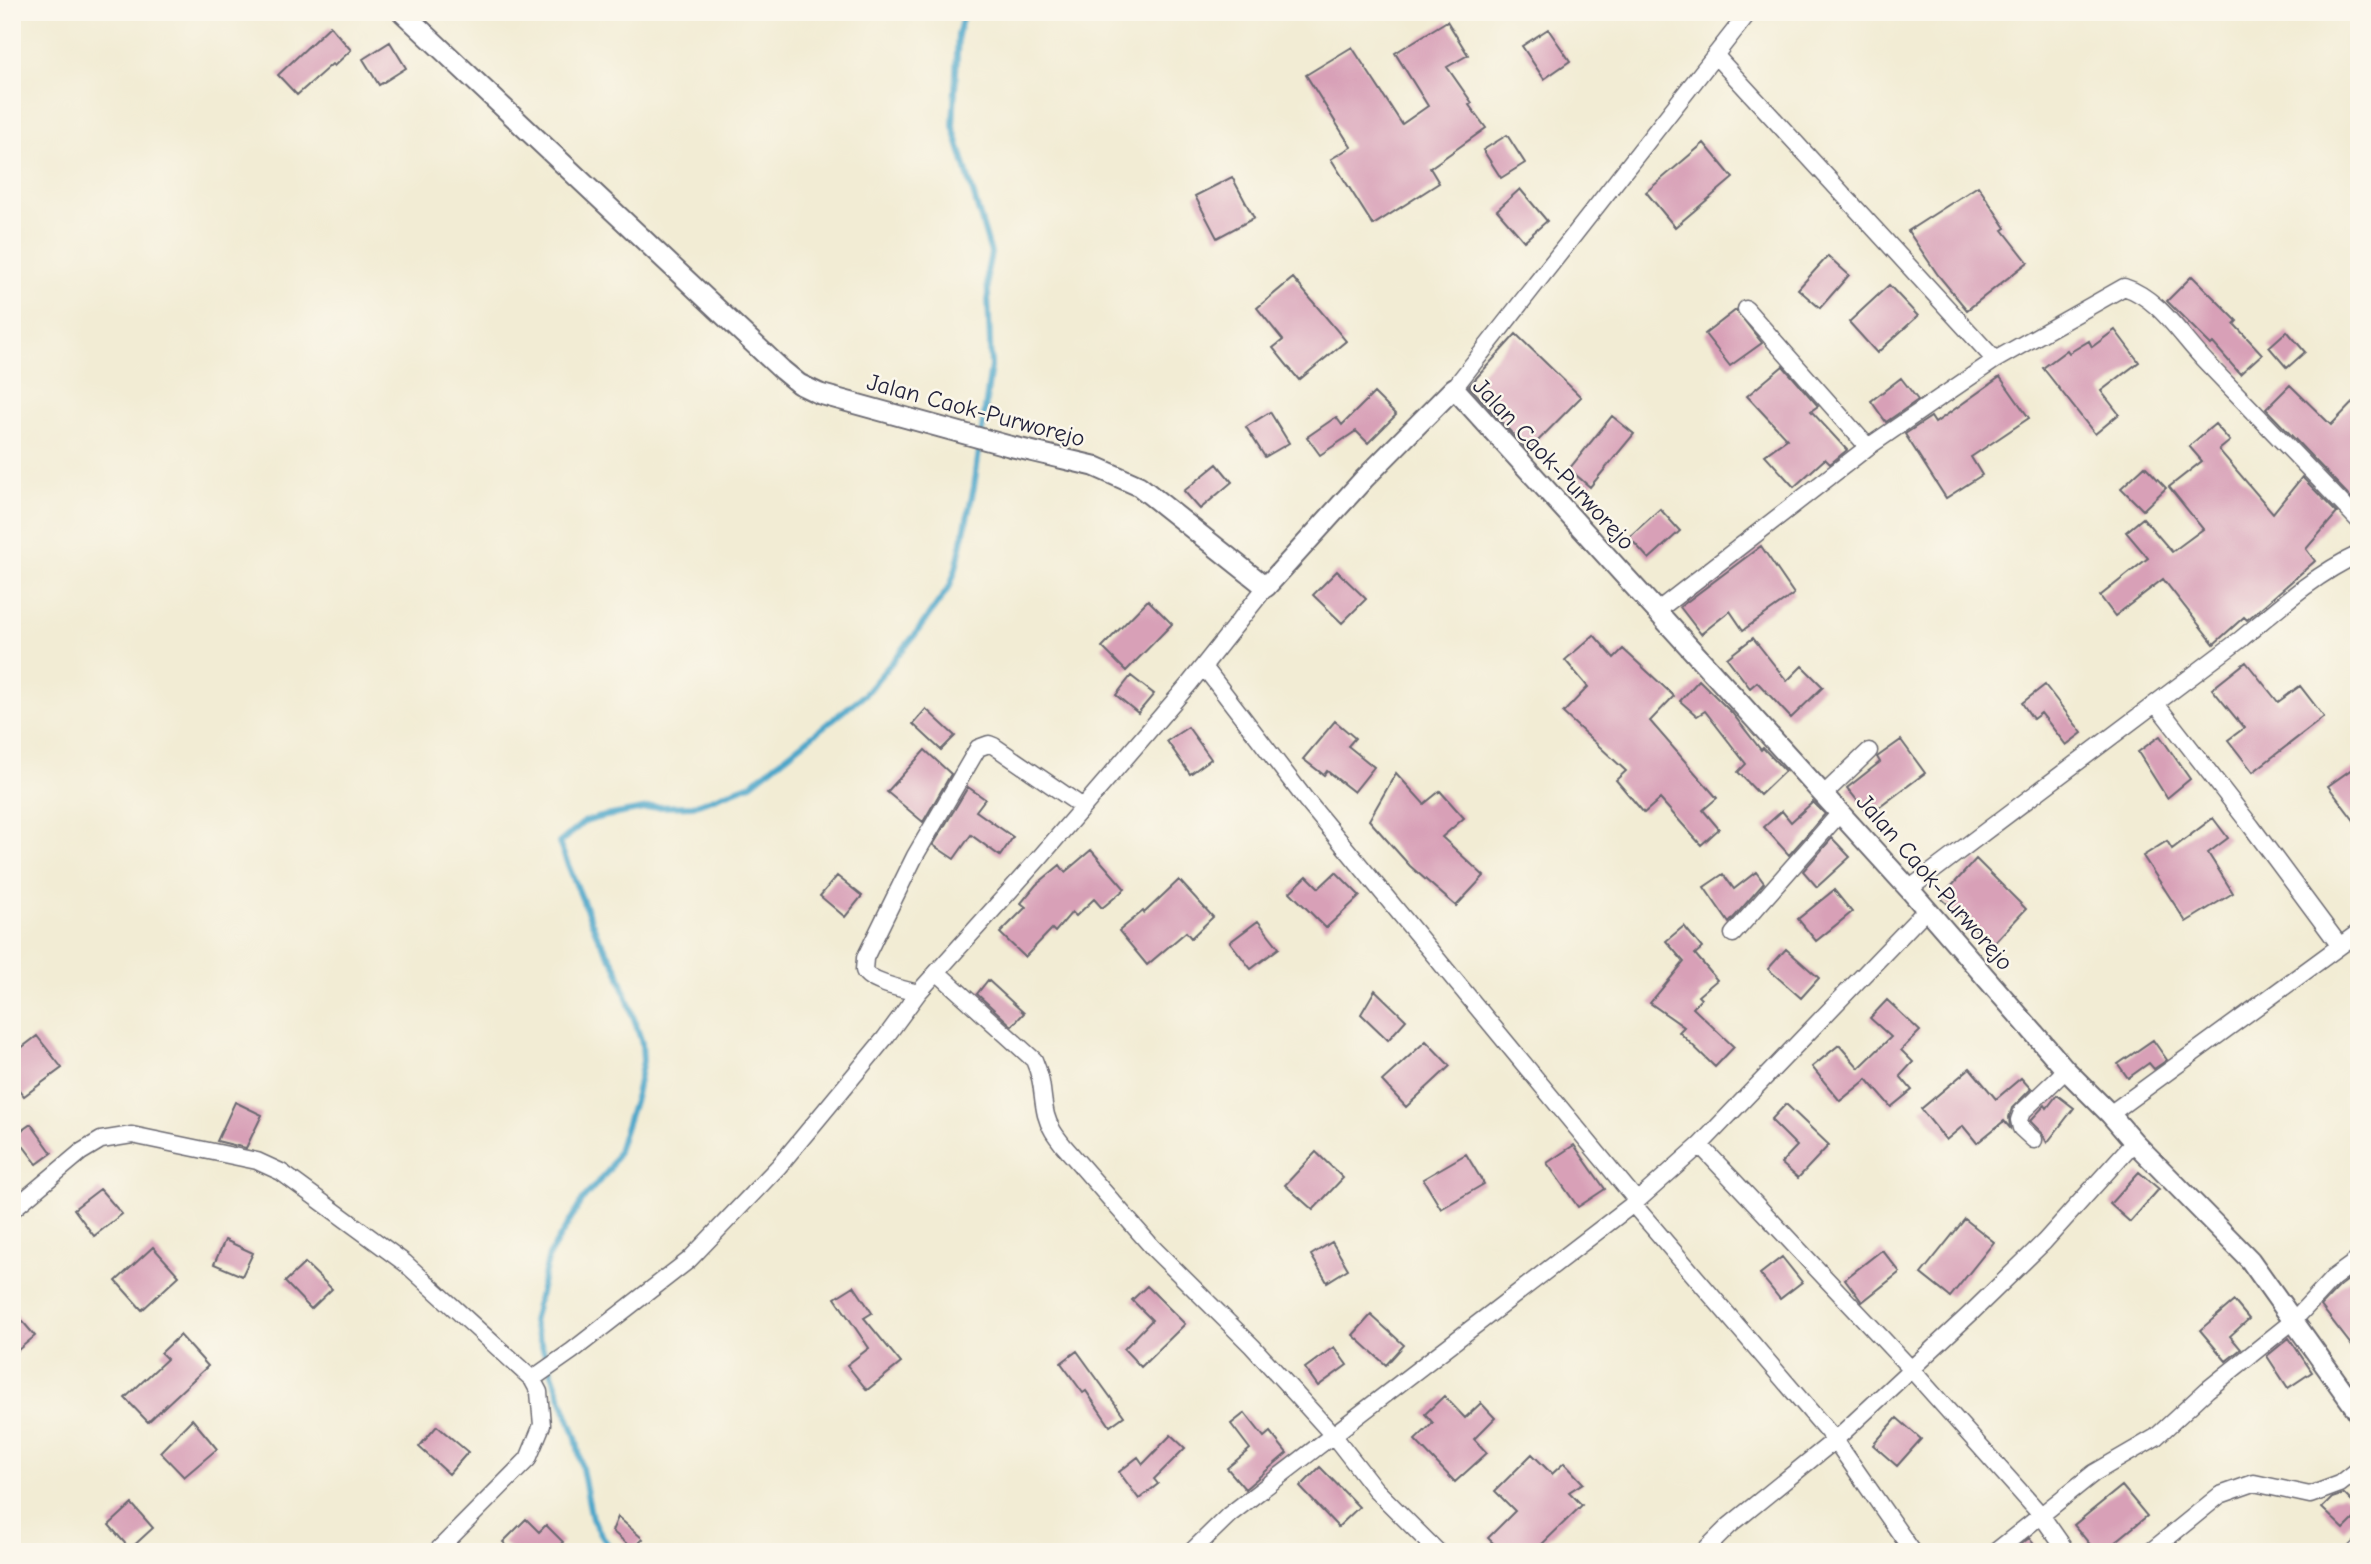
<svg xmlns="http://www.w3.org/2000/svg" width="2371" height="1564" font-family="'Comic Neue',sans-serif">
	<rect width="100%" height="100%" fill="#fbf7ec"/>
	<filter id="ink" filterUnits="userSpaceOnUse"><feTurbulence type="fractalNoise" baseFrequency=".0143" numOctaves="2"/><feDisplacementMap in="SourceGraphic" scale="14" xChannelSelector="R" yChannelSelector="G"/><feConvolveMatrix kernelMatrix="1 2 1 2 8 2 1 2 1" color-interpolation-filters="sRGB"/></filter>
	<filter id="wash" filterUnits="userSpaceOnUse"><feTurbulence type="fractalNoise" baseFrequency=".00686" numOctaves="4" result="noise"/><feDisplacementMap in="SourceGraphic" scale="28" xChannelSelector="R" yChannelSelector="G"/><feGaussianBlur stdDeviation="1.57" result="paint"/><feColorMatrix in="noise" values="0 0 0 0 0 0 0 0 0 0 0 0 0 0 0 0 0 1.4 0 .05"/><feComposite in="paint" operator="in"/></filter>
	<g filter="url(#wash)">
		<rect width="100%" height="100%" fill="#f2ecd4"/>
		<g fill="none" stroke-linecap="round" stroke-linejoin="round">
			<!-- stream -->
			<path stroke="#4ba6c9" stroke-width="6" d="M617,1552L608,1545L592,1519L576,1438L533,1322L549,1255L584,1198L609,1170L617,1154L636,1095L643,1061L642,1043L617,968L597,935L559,843L584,822L601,817L654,807L693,806L751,784L865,694L914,636L950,586L956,569L974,487L991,366L987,272L991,253L953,126L958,35L964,12"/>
		</g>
		<g id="blocks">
			<!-- building -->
			<path fill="#d8a0b7" d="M1447,21L1468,55L1447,67L1472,103L1469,105L1486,128L1430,168L1439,183L1373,225L1331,159L1351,147L1306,75L1352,47L1402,124L1428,106L1395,53Z
				M330,26L351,50L334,66L332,64L297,95L278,75Z
				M1548,29L1570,61L1544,79L1522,46Z
				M390,42L406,68L379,85L363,59Z
				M1507,135L1525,163L1501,178L1483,150Z
				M1704,143L1733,178L1675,227L1646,192Z
				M1232,177L1254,218L1217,238L1195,196Z
				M1978,186L2006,228L2003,230L2028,262L1967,310L1938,275L1908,231Z
				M1520,189L1547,221L1524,241L1497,210Z
				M1828,256L1849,275L1820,308L1798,289Z
				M2192,276L2237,321L2234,324L2262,354L2240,374L2213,343L2211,345L2167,301Z
				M1293,278L1346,341L1299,380L1273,348L1283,340L1257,308Z
				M1889,285L1918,316L1877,353L1849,322Z
				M1736,310L1762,343L1730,366L1705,334Z
				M2115,330L2139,362L2101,391L2119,414L2095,434L2043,368L2067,350L2069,353L2089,341L2092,347Z
				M2287,331L2305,352L2287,368L2269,347Z
				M1516,334L1581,397L1528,451L1469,386Z
				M1783,366L1818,406L1811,411L1847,450L1830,464L1825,459L1794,487L1765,455L1787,439L1747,396Z
				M2000,377L2029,418L1971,457L1982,475L1946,498L1905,434L1931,417L1935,423Z
				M1901,378L1918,400L1886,422L1871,401Z
				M2290,385L2331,425L2359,396V506L2266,409Z
				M1374,393L1396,415L1368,443L1356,431L1320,455L1307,437L1336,417L1342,425Z
				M1270,412L1289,443L1265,457L1246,427Z
				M1612,416L1634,434L1590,487L1569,469Z
				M2215,424L2230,441L2219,450L2273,513L2302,477L2337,513L2306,549L2315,561L2247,620L2244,617L2214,644L2163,579L2115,616L2100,596L2148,558L2126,532L2143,518L2172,552L2203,529L2169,487L2202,461L2189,446Z
				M1217,464L1232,482L1200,509L1184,491Z
				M2145,466L2166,488L2143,510L2121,488Z
				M1660,509L1680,531L1649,559L1629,537Z
				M1761,546L1794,594L1743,630L1730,611L1701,634L1680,607Z
				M1337,571L1366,599L1342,623L1313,595Z
				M1148,600L1172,624L1126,671L1102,647Z
				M1594,635L1614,658L1623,649L1674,696L1650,721L1717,798L1703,810L1719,829L1701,845L1660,799L1644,813L1616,780L1626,771L1563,713L1588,687L1565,660Z
				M1753,638L1787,681L1802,666L1823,687L1791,718L1757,682L1750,688L1727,658Z
				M2246,662L2278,702L2300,686L2324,717L2253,772L2228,740L2244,728L2212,689Z
				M1131,676L1154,694L1138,713L1116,695Z
				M1699,680L1732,713L1761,750L1763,748L1785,771L1760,795L1738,772L1746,764L1705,711L1697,716L1680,701Z
				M2045,685L2082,733L2066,745L2041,713L2033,719L2022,703Z
				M926,709L955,736L941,750L913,724Z
				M1335,721L1355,738L1348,746L1374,767L1354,792L1327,771L1324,775L1303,759Z
				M1188,727L1211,759L1190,774L1167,741Z
				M2160,736L2190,779L2167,798L2138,752Z
				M1901,740L1925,773L1869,815L1847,788L1880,762L1877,757Z
				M925,750L951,774L923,822L887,792Z
				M2359,764V827L2328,786Z
				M1396,773L1424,804L1440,791L1464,818L1442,837L1484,876L1456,906L1410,866L1369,820Z
				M968,787L985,799L976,811L1013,837L1000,856L971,835L954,859L933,845Z
				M1813,802L1825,814L1789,855L1764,827L1782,811L1791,822Z
				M2213,818L2228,838L2208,853L2233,893L2186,922L2143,856L2167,841L2172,849Z
				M1832,838L1850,857L1817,887L1803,871Z
				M1091,850L1125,889L1102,908L1094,899L1076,916L1072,912L1055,932L1052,929L1025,957L1000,933L1026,907L1021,903L1036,885L1060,865L1065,872Z
				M1976,859L2026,909L1992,945L1941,898Z
				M1336,872L1360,896L1326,928L1290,892L1307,876L1319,888Z
				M1756,872L1764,883L1729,923L1704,887L1723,874L1734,889Z
				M837,876L862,896L845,917L820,896Z
				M1179,880L1213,917L1191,938L1186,932L1147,965L1119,931L1143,911L1144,913Z
				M1834,890L1852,912L1816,941L1798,919Z
				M1258,921L1279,948L1251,969L1230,942Z
				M1684,926L1702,948L1695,954L1717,980L1698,996L1701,999L1693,1008L1734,1047L1715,1067L1679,1032L1684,1027L1650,1003L1684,962L1666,941Z
				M1786,949L1819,978L1801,998L1768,969Z
				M988,980L1024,1013L1012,1026L977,994Z
				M1375,990L1406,1020L1388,1040L1361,1014Z
				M1887,1000L1920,1031L1901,1050L1913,1062L1900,1076L1912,1090L1891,1107L1867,1079L1840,1101L1812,1067L1839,1045L1859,1068L1891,1037L1870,1018Z
				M37,1036L62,1068L24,1096L12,1081V1055Z
				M2153,1040L2167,1060L2154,1069L2149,1063L2128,1078L2118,1064Z
				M1426,1041L1450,1066L1406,1107L1382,1081Z
				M1970,1068L1996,1099L2021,1078L2031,1089L2012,1108L2009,1117L2010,1128L2004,1121L1977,1143L1963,1126L1946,1140L1921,1109Z
				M2057,1095L2074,1108L2047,1143L2042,1133L2030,1121L2045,1105L2047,1108Z
				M235,1102L262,1115L246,1148L217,1141Z
				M1786,1104L1829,1145L1798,1178L1781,1163L1797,1146L1771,1120Z
				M31,1124L52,1153L37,1164L15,1135Z
				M1574,1145L1605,1189L1578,1207L1547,1163Z
				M1316,1152L1343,1178L1313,1210L1285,1185Z
				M1466,1154L1484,1184L1441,1209L1423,1179Z
				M2139,1172L2159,1189L2130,1222L2110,1204Z
				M100,1189L122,1214L94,1236L74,1209Z
				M1965,1219L1994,1242L1950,1297L1921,1274Z
				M225,1240L253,1253L242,1276L214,1264Z
				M1332,1242L1348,1269L1327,1282L1311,1255Z
				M153,1247L179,1276L142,1310L116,1281Z
				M1882,1250L1900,1272L1862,1302L1845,1279Z
				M1782,1257L1802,1282L1780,1299L1760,1274Z
				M305,1263L332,1289L311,1309L285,1282Z
				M2359,1272V1355L2321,1306L2340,1286Z
				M854,1286L872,1313L864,1318L901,1363L867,1390L847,1365L869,1348L835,1298Z
				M1147,1286L1185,1324L1141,1367L1124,1349L1152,1320L1132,1300Z
				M2234,1301L2249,1319L2230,1336L2241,1349L2226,1361L2200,1330Z
				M12,1309L35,1336L12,1355Z
				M1371,1315L1404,1345L1386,1365L1353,1335Z
				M180,1335L208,1366L148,1422L125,1398L167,1359L161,1353Z
				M2289,1338L2312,1372L2288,1388L2267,1356Z
				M1334,1347L1347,1365L1318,1386L1305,1368Z
				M1077,1351L1124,1416L1110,1426L1086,1391L1083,1393L1061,1363Z
				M1444,1396L1465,1418L1481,1403L1495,1418L1474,1439L1487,1453L1455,1482L1415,1440L1433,1423L1425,1414Z
				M1245,1413L1264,1437L1270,1432L1287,1453L1245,1489L1227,1468L1250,1449L1231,1424Z
				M1897,1418L1921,1439L1897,1466L1873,1445Z
				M192,1419L217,1449L184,1477L160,1452Z
				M437,1426L468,1452L449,1474L419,1447Z
				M1171,1435L1185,1448L1154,1479L1158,1484L1139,1499L1119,1472L1138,1457L1143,1464Z
				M1532,1454L1552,1474L1564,1463L1583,1483L1569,1492L1582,1505L1534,1552H1502L1488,1538L1515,1511L1495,1491Z
				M1320,1467L1359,1507L1338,1527L1300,1487Z
				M2122,1486L2147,1516L2103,1552H2096L2074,1525Z
				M2344,1494L2359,1509V1514L2344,1529L2322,1508L2332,1498Z
				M132,1504L153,1528L130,1549L109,1525Z
				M618,1517L643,1539L633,1549L612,1531Z
				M526,1519L539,1532L546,1525L563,1542L553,1552H513L503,1542Z
				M2029,1538L2040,1552H2012Z"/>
		</g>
	</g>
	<g filter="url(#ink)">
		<use href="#blocks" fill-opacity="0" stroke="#6b6971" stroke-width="2"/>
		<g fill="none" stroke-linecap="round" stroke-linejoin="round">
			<!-- minor casing -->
			<g stroke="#6b6971" stroke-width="19">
				<path id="minor" d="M1715,55L1995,360
					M1746,309L1868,447
					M1454,388L1749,12
					M1941,397L1995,360L2124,287C2159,298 2180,335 2206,362C2257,415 2308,468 2359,521
					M1657,611L1868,447L1942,396
					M1204,667L1306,800L1637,1201
					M1824,794L1869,751
					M1909,889L2241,639C2278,608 2315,574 2359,554
					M1733,934L1840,813
					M2340,946L2359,932
					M937,972L1034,1060C1044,1083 1041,1094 1046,1115C1049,1127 1056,1136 1063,1145L1153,1248L1252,1346L1333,1435L1375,1489L1438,1552
					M918,993C907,990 866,982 864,970C864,969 865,960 865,958L915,856L978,748L989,744L994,746L1083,807
					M2110,1114L2340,946L2251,826L2156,704
					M2034,1140L2021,1128L2019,1120L2022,1112L2066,1070
					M1700,1145L1911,1369L2041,1515L2067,1552
					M1633,1204L1835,1440L1913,1552
					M12,1210L81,1152L101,1140L132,1135L257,1161L281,1172L405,1263L532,1379L539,1392L542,1425L528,1459L436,1552
					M532,1379L572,1351L689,1260L779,1166L885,1038L918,993L1041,856L1189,684L1266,587
					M1191,1552L1229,1515L1637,1201L1700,1145L1927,909
					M1703,1552L1729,1526L1835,1440L1972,1312L2044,1242L2134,1142
					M1995,1552L2094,1473L2156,1437L2207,1390L2293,1321L2333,1278L2359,1259
					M2150,1552L2220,1495L2254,1483L2310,1495L2340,1484L2359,1469
					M2355,1552L2359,1548"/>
			</g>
			<!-- tertiary casing -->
			<g stroke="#6b6971" stroke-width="23">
				<path id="tertiary" d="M402,12L782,370L799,384L820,394L1009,446L1094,466L1139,486L1266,587L1364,479L1454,388L1909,889L2066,1070L2110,1114L2134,1142L2250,1260L2359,1413"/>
			</g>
			<!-- minor -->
			<use href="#minor" stroke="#fff" stroke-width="16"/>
			<!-- tertiary -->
			<use href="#tertiary" stroke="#fff" stroke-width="19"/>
		</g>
	</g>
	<g text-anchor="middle" stroke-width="5" stroke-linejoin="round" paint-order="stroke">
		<!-- street labels -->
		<g font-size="24" fill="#22223b" stroke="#fbf7ec">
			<text transform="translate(976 410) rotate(15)" y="8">Jalan Caok-Purworejo</text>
			<text transform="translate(1554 464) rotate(47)" y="8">Jalan Caok-Purworejo</text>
			<text transform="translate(1935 882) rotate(49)" y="8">Jalan Caok-Purworejo</text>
		</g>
	</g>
	<!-- margin -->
	<rect width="2371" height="1564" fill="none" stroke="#fbf7ec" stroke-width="42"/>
</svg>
